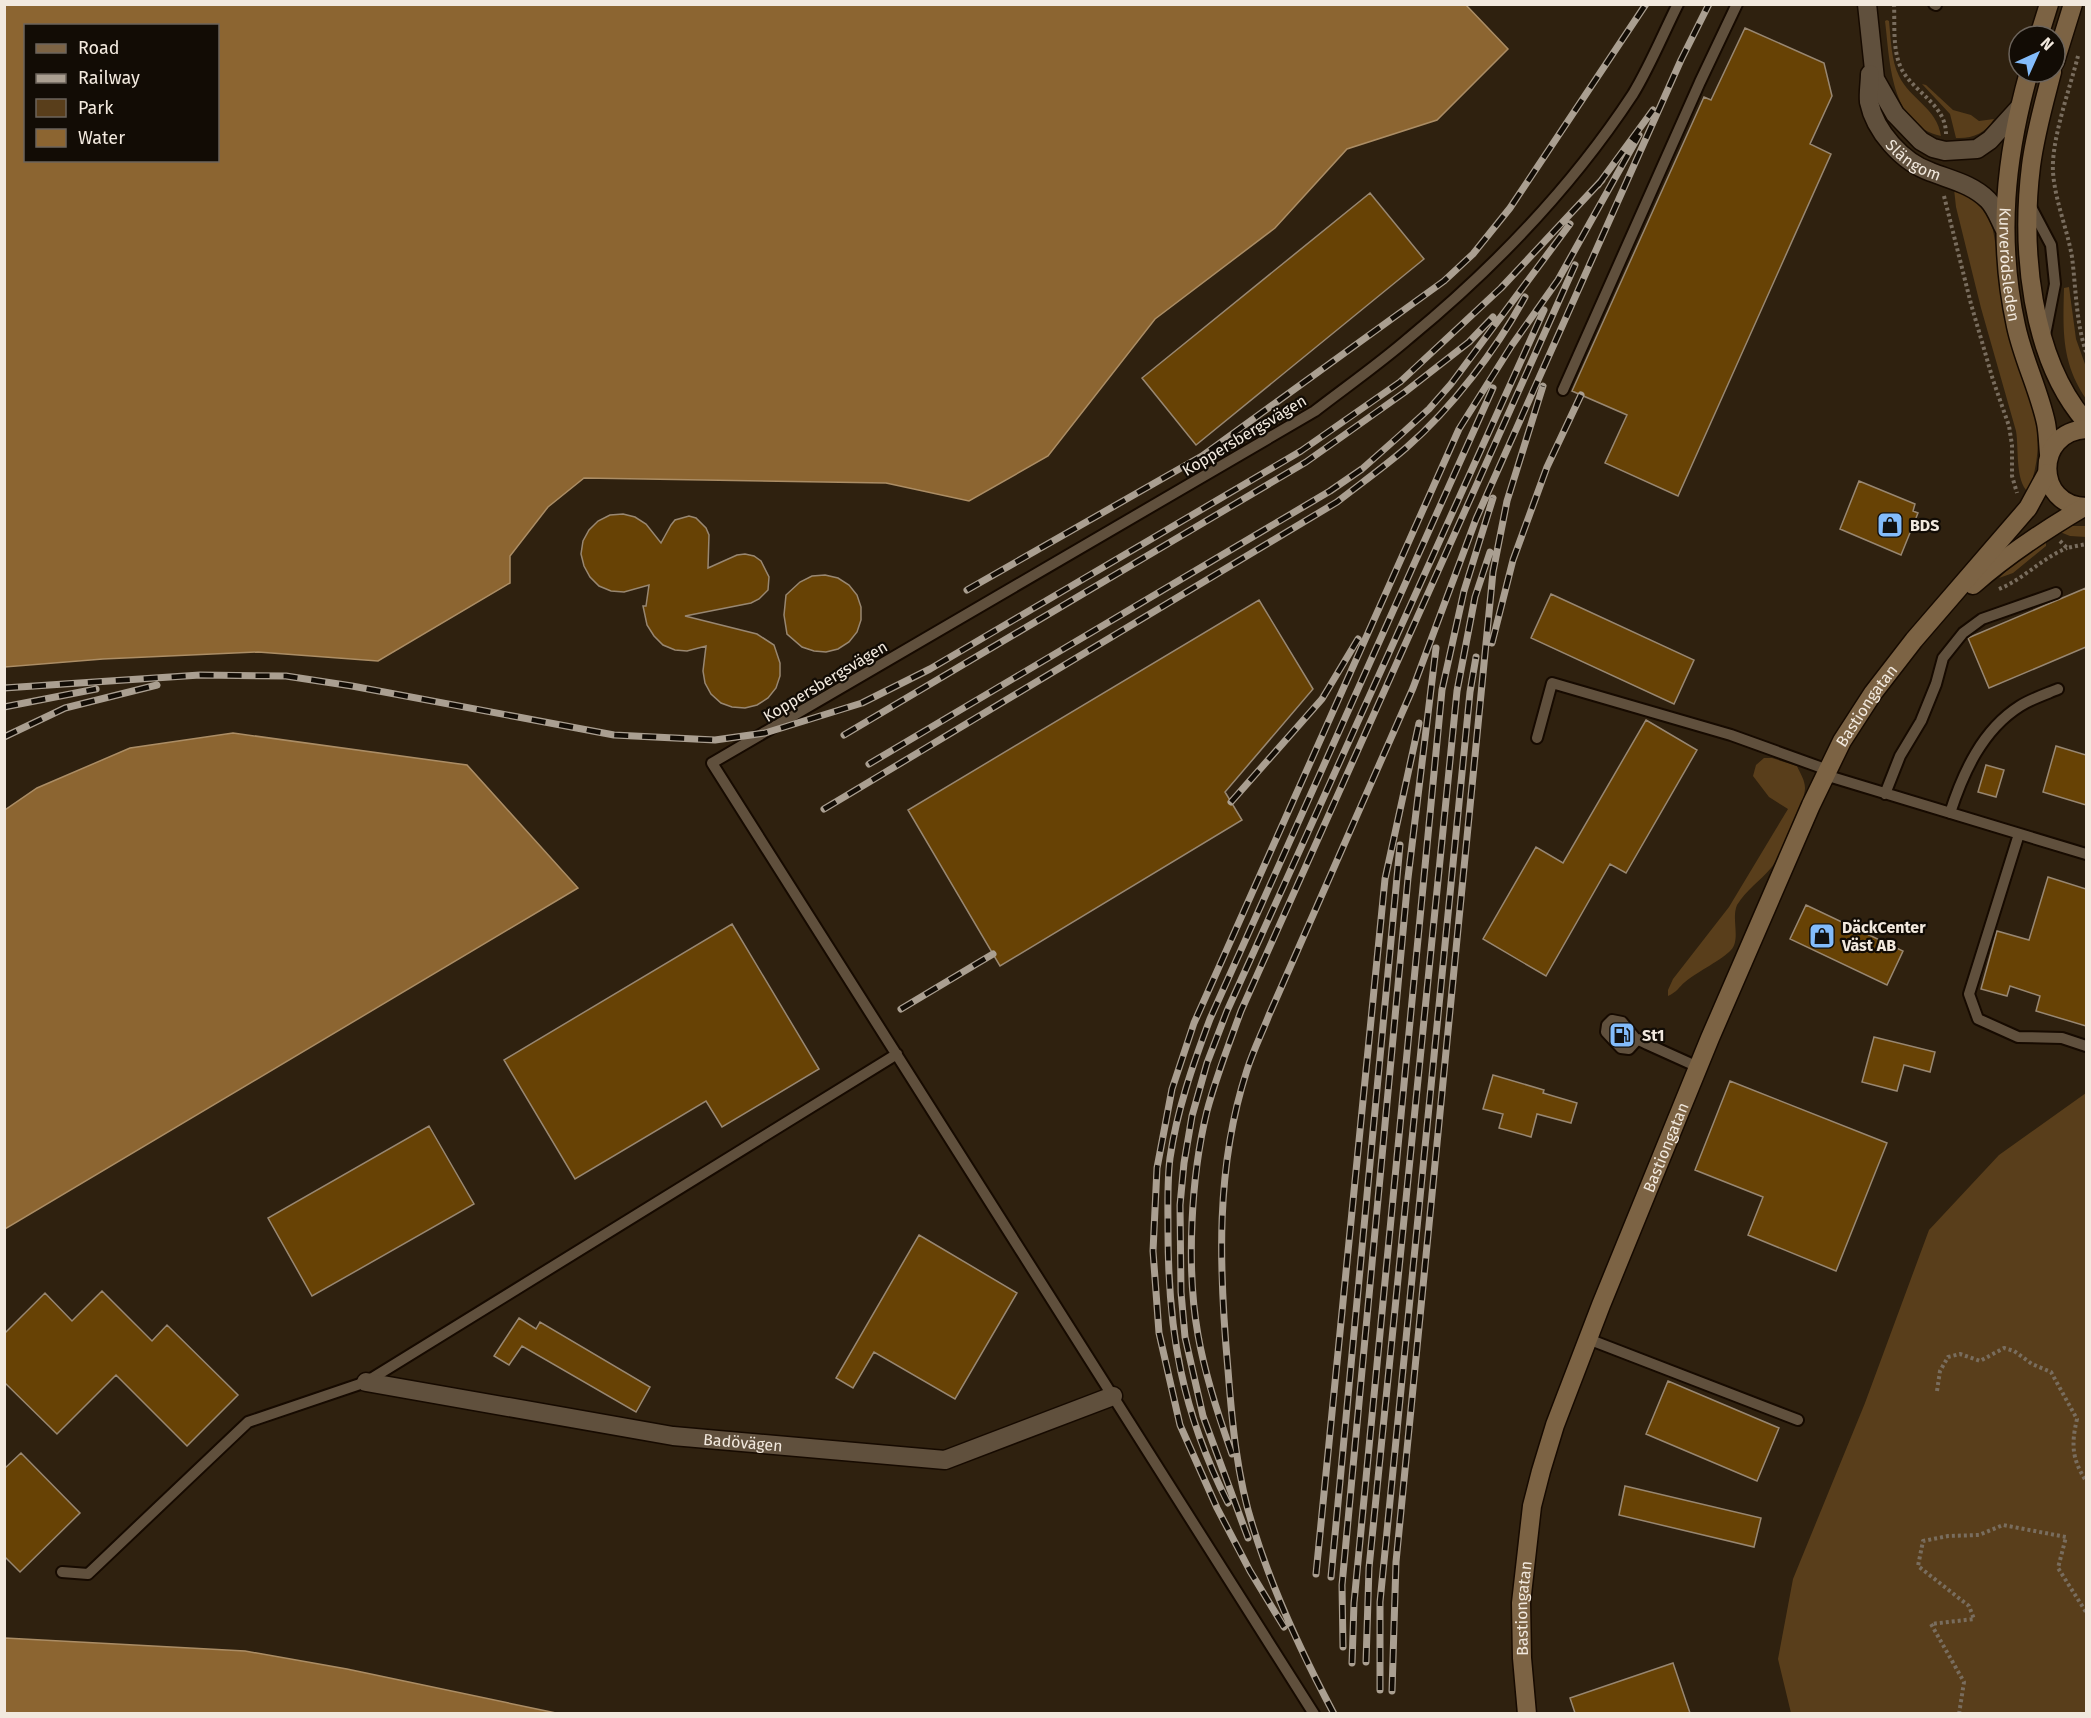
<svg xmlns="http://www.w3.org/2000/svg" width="2091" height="1718" font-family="'Fira Sans',sans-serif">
	<rect width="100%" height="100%" fill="#2f210f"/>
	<!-- green -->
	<path fill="#593e1b" d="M1887,20L1889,21C1891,39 1891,60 1899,76C1910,99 1937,108 1941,136C1890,125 1890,61 1885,21Z
		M1922,84L1926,85L1953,110L1971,115L1979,121L1994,119C1986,133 1972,139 1956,138L1950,114Z
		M1954,189C1975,192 1987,211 1993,230C1999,263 2003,297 2011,330C2026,387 2052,432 2028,492C2015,480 2019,449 2016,431L1981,308L1956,207Z
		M2069,287L2076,339L2086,367V399C2061,362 2063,330 2064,288Z
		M2070,526H2086V537L2070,536L2060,532Z
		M2046,539V546L2013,573L1999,578L2013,564Z
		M1764,758H1772L1797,766C1800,773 1805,780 1805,788C1805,802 1781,857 1771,868C1760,881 1746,890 1737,905C1731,919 1741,939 1731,950C1723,959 1697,972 1685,982C1679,987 1677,992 1668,996V990L1673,979L1729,907L1788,809L1769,797L1753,776L1756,765Z
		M2086,1093V1713H1791L1778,1659L1793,1579L1865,1403L1929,1230L1999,1155Z"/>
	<!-- water -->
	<path fill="#8c6531" stroke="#ab8d65" stroke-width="1.5" fill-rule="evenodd" d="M1466,5L1508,49L1437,120L1347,149L1275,228L1155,319L1048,456L969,501L886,483L584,478L548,507L510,556V583L378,661L258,652L103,659L5,667V5ZM26,26H218V160H26Z
		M233,733L467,765L578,888L5,1229V810L37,788L130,748Z
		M5,1638L245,1651L347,1669L556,1713H5Z"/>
	<!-- building -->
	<path fill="#674205" stroke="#988772" stroke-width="1.5" d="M1745,28L1824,63L1832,96L1810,144L1831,154L1678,496L1605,463L1627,415L1572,391L1704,97L1711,100Z
		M1370,193L1424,259L1196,445L1142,378Z
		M1859,481L1915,504L1913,511L1918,513L1901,555L1840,529Z
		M623,514L635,517L646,524L661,543L671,525L675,520L689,516L696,518L706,528L709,535L708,568L737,555L745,554L754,556L761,561L769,577L768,590L759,599L751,603L685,616L757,634L774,645L780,663V676L776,688L768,698L757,705L745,708L732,707L721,703L711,694L705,683L703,671L706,646L687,651L675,650L663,645L654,636L647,625L643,606H646L649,585L624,592L611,591L599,586L590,577L584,566L581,554L583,541L589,530L598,521L610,515Z
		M825,575L838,578L849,585L857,595L861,607V620L857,632L849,642L838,649L826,652L814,651L802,647L787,634L784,615L786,595L800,582L812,576Z
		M2086,588V647L1989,688L1968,638Z
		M1551,594L1694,660L1674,704L1531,638Z
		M1259,600L1313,689L1225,792L1242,820L1000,966L908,810Z
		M1646,720L1697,750L1626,873L1610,864L1546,976L1483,939L1536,847L1563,863Z
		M2056,746L2086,755V805L2043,792Z
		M1986,765L2004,770L1996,797L1978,792Z
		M2048,877L2086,889V1026L2036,1011L2040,996L2010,986L2007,996L1981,989L1997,931L2029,940Z
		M1806,905L1903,951L1887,985L1790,939Z
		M732,924L819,1069L722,1127L706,1101L575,1179L504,1060Z
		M1874,1037L1935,1052L1930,1072L1904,1065L1897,1091L1862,1082Z
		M1493,1075L1544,1090L1543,1093L1577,1103L1571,1123L1537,1114L1531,1137L1499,1128L1503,1114L1483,1109Z
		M1730,1081L1887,1143L1836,1271L1748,1235L1763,1197L1695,1170Z
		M429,1126L474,1204L312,1296L268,1218Z
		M919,1235L1017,1293L955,1399L874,1352L853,1388L836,1378Z
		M102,1291L152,1341L167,1325L238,1395L187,1446L116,1375L57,1434L4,1382V1334L45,1293L72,1321Z
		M519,1318L536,1329L540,1322L650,1387L636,1412L522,1346L509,1365L494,1356Z
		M1668,1381L1779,1428L1757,1481L1646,1434Z
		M21,1453L80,1513L20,1572L4,1556V1469Z
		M1625,1486L1761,1518L1754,1547L1619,1515Z
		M1673,1663L1690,1713H1575L1570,1698Z"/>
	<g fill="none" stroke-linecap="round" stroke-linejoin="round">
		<!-- service casing -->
		<g stroke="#160a00" stroke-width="14">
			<path id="service" d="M1934,4L1936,5
				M2031,207L2051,245L2055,284L2045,335
				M1563,390L1700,82L1737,4
				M1537,738L1552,683L1731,735L1828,770
				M1825,775L2086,854
				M1885,794L1900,756L1921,721L1936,684L1943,658L1963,633L1982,619L2056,593
				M1950,813C1963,773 1982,730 2020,706C2031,699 2046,694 2058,689
				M2019,834L1969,994L1978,1019L2018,1037L2062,1038L2086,1046
				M1638,1039L1629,1049L1621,1048L1606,1032L1607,1025L1612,1020L1622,1022L1635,1038L1647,1044L1698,1067
				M1588,1339L1798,1420
				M62,1572L88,1574L248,1422L366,1382L897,1054
				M1314,1714L712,763L1315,411C1346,387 1379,364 1409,338C1494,268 1572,187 1633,94C1650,66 1663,34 1678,4"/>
		</g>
		<!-- minor casing -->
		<g stroke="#160a00" stroke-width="21">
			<g id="minor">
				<path d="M1867,4L1875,79L1895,114L1921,141L1933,148L1945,151L1977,149L1990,140L2019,108"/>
				<path id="s1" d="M1870,74C1870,83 1868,93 1869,102C1875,131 1902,162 1931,172C1951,180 1972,184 1988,200C1995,207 1999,218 2004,228"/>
				<path id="s2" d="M366,1382L673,1436L945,1460L1113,1396"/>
			</g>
		</g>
		<!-- secondary casing -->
		<g stroke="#160a00" stroke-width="21">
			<g id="secondary">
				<path d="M2039,36L2049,4"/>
				<path d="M2055,62L2073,4"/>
				<path id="s3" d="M2029,72C2005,158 1997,238 2016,326C2023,359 2039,390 2046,423C2048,433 2048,444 2049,454"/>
				<path d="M2052,72C2044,103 2035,134 2031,166C2021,247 2030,358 2086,422"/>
				<path d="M2086,429C2034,432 2035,506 2086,507"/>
				<path d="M1973,585C2007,555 2045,530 2084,507"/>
				<path id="s4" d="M1527,1714L1522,1658L1521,1603L1532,1506L1541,1471L1555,1425L1601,1305L1710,1038L1811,805L1842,741L1873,693L1914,640L2028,508L2047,473"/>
			</g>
		</g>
		<!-- path -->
		<path stroke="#796d5e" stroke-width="4" stroke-dasharray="3 3" stroke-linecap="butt" d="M1894,4C1895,25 1892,51 1902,70C1915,93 1946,105 1946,134
			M1824,6V4
			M2078,56C2070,88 2051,140 2053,172C2055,201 2067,228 2072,257C2076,289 2076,322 2086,352
			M1944,196L1971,304L1993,380L2009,426L2012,445V476L2017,493
			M2060,541L2067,548L2086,544
			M1999,589C2024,579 2042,558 2067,548
			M1937,1391L1940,1371L1948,1357L1960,1354L1980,1361L2004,1348L2014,1351L2032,1364L2051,1372L2077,1419C2071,1445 2072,1459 2086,1481
			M1959,1714L1964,1682L1931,1624L1974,1619L1969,1606L1918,1566L1923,1541L1948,1536L1979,1535L2003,1525L2066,1537L2058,1568L2086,1612"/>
		<!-- service -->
		<use href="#service" stroke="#60503d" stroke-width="10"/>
		<!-- minor -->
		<use href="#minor" stroke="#60503d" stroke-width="18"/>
		<!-- secondary -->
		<use href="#secondary" stroke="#7c6344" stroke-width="18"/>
		<!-- rail casing -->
		<g stroke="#aa9f91" stroke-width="7">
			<path id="rail" d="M1598,185L1653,110
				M967,590L1202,456L1444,281L1473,254L1510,208L1646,4
				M1492,643L1513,560L1547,467L1581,395
				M4,688L200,675L286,676L352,686L614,735L715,740L765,733L862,703L930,669L1301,451L1400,382L1501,288L1602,180
				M4,707L96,689
				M844,735L1306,462L1405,392L1469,342L1493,317
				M4,737L65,708L157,685
				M869,764L1330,491L1362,469L1397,438L1429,409L1451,384L1570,224
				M1231,802L1322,699L1358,639
				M824,809L1337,502C1360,484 1384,467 1406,448C1452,408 1496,350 1525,297
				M901,1009L993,954
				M1232,1454C1218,1415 1205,1375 1198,1335C1186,1268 1191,1176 1207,1111C1216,1077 1229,1044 1241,1011L1575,265
				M1228,1503C1182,1412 1168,1332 1168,1231C1168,1207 1167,1182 1170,1158C1177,1110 1193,1064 1210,1019L1493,388
				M1248,1538L1203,1416L1185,1337L1181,1292L1180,1205L1184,1163L1192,1116L1207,1063L1227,1011L1544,310
				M1316,1574L1385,879L1419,723
				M1331,1577L1400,845
				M1284,1627L1250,1571L1217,1508L1180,1425L1159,1333L1153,1251L1157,1168L1172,1089L1194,1023L1459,429L1512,345L1558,280L1639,135
				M1343,1647L1342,1585L1408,878L1436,648
				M1366,1662L1369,1568L1457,691L1475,597L1490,552
				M1352,1663L1354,1603L1442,690L1464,591L1493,498
				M1380,1690V1602L1470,692L1476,657
				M1392,1691L1396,1562L1493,572L1507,501L1543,386
				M1334,1714C1302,1654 1273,1592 1253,1527C1237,1477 1232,1422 1228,1370C1219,1269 1215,1168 1247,1070C1253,1051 1262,1033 1269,1015L1413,688L1476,519L1681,60L1709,4"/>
		</g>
		<!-- rail -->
		<use href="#rail" stroke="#120c05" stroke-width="4.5" stroke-dasharray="14" stroke-linecap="butt"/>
	</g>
	<!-- icons -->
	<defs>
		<g id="shop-square" transform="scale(1.35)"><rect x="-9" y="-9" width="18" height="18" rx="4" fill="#83bcfb" stroke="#120c05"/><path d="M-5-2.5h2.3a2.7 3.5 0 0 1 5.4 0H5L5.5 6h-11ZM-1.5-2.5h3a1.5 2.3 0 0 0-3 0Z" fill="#111"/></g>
		<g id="fuel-square" transform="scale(1.35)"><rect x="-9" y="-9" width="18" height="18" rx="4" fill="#83bcfb" stroke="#120c05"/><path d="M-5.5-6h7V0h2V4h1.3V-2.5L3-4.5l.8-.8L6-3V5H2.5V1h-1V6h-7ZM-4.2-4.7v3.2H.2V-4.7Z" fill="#111"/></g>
	</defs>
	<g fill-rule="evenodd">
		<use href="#shop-square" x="1890" y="525"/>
		<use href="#shop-square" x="1822" y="936"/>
		<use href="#fuel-square" x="1622" y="1035"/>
	</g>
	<g text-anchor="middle" stroke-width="4.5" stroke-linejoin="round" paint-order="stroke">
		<!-- street labels -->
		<g font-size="16" fill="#f2e9de" stroke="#120c05">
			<text dy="6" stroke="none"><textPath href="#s1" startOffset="104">Slängom</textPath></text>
			<text dy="6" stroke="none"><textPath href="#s3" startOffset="195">Kurverödsleden</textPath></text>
			<text transform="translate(1244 435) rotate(-31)" y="6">Koppersbergsvägen</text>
			<text transform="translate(825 681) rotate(-31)" y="6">Koppersbergsvägen</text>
			<text dy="6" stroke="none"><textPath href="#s4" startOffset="1078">Bastiongatan</textPath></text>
			<text dy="6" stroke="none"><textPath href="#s4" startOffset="592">Bastiongatan</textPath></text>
			<text dy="6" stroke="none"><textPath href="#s2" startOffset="382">Badövägen</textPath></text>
			<text dy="6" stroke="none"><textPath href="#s4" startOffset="106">Bastiongatan</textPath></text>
		</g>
		<!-- poi labels -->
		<g font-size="16" font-weight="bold" fill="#f2e9de" stroke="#120c05" text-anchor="start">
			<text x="1910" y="531">BDS</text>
			<text x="1842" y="933">DäckCenter<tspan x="1842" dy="18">Väst AB</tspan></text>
			<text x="1642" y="1041">St1</text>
		</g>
	</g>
	<!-- border -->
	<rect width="2091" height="1718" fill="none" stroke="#f2e9de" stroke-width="12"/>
	<!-- legend -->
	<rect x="24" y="24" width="195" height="138" fill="#120c05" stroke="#6c645c" stroke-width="1.5"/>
	<rect x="36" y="44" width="30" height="9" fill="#7c6344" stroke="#6c645c" stroke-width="1.5"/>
	<text x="78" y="54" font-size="18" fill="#f2e9de">Road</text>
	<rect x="36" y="74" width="30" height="9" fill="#aa9f91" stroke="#6c645c" stroke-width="1.5"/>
	<text x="78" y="84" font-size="18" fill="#f2e9de">Railway</text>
	<rect x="36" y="99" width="30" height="18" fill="#593e1b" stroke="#6c645c" stroke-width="1.5"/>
	<text x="78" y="114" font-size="18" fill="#f2e9de">Park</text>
	<rect x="36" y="129" width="30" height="18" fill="#8c6531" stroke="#6c645c" stroke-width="1.5"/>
	<text x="78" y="144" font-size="18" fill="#f2e9de">Water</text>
	<!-- north arrow -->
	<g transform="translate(2037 54) rotate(45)"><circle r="28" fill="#120c05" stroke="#6c645c" stroke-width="1.5"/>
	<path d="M0-4.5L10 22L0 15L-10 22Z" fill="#83bcfb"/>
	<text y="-9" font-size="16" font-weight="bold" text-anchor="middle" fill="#f2e9de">N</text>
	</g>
</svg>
